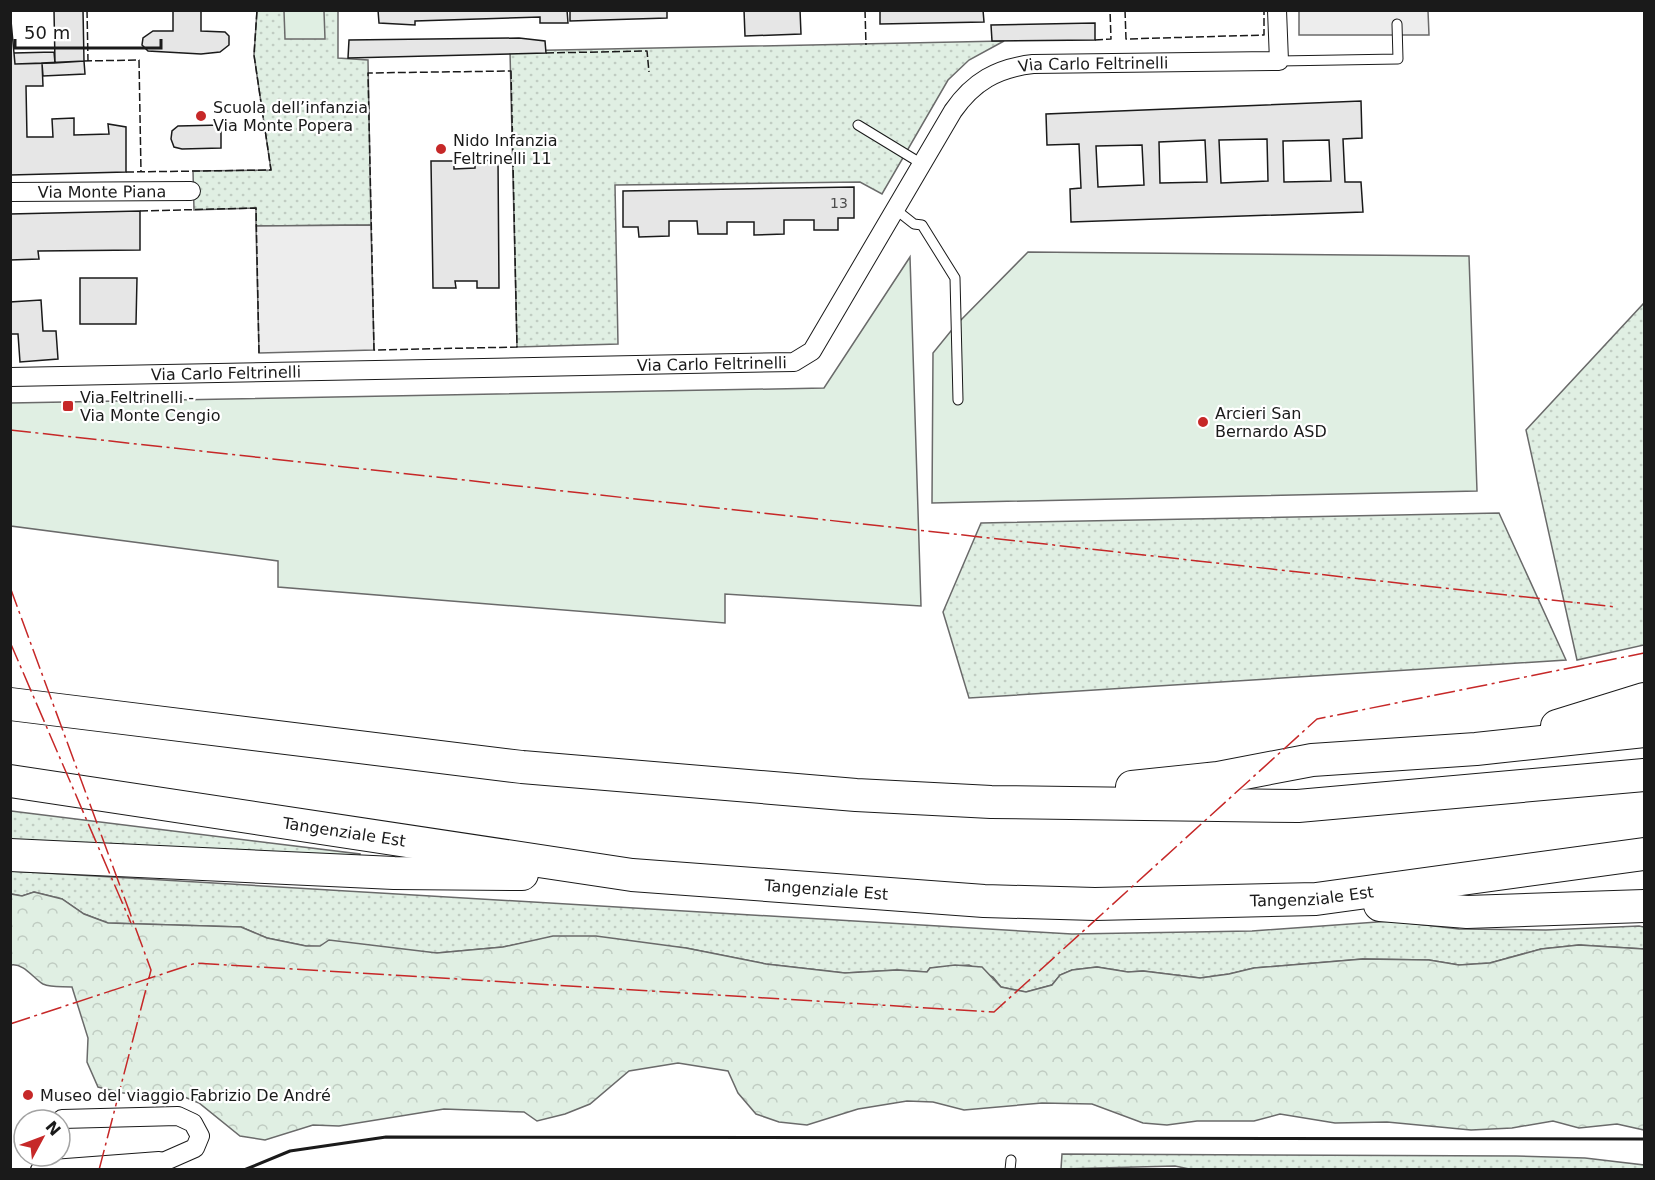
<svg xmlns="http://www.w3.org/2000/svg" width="1655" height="1180" font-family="'DejaVu Sans',sans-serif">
	<defs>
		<pattern id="grass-dots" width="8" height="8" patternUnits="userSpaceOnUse" patternTransform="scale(1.5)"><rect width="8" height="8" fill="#e0efe3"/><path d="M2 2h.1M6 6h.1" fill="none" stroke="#c0ccc2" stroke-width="1.8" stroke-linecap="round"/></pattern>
		<pattern id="forest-crowns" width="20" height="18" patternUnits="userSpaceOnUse" patternTransform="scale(1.5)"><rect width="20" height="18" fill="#e0efe3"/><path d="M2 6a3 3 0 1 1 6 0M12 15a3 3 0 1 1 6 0" fill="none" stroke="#c0ccc2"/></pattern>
	</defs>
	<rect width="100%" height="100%" fill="#fff"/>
	<!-- grass -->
	<path fill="url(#grass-dots)" stroke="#6a6a6a" stroke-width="1.5" d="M257,11H338V58L368,60L371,225L256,226V208L194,210L193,171L271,170L254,55Z
		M1004,41L969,60L948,80L882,194L860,182L615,185L618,344L517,347L510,51Z
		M1644,303V645L1577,660L1526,430Z
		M1499,513L1566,660L969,698L943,612L981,523Z
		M11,811L360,854L359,859L11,842Z
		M10,871L1072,934L1252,931L1391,921L1459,929L1546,930L1639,926L1644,927V949L1579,945L1541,949L1490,963L1459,965L1429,960L1363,959L1254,968L1229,974L1200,978L1143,971L1128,972L1097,967L1072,970L1060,975L1052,985L1026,992L1001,987L993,977L969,965L930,968L927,972L897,970L845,973L766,964L686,948L641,944L528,942L503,947L437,953L306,946L267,938L241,927L108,923L84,914L62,899L34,892L22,896L11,894Z
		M1062,1154L1516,1156L1585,1158L1644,1165V1169L1194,1170L1175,1166L1061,1169Z"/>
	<!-- forest -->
	<path fill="url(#forest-crowns)" stroke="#6a6a6a" stroke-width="1.5" d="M34,892L62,899L84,914L108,923L241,927L267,938L306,946H320L329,940L437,953L503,947L553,936H596L686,948L766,964L845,973L897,970L927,972L930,968L955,965L982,967L1001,987L1026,992L1052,985L1060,975L1072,970L1097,967L1128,972L1143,971L1200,978L1229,974L1254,968L1363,959L1429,960L1459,965L1490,963L1541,949L1579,945L1644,949V1130L1617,1124L1579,1128L1553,1121L1512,1128L1471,1130L1387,1122L1335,1123L1280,1114L1254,1121H1197L1167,1125L1143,1123L1092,1104L1042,1103L964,1110L933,1102L907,1101L858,1109L807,1125L779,1122L756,1114L738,1093L728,1071L678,1063L629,1071L590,1104L565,1114L537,1121L524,1112L444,1109L339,1126L313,1125L265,1140L240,1136L199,1103L175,1093H123L98,1087L87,1062L88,1038L72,987C63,986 52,988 43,984C33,978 24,963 11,965V894L22,896Z"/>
	<!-- garden -->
	<path fill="#e0efe3" stroke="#6a6a6a" stroke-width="1.5" d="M284,11H324L325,39H285Z
		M1028,252L1469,256L1477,491L932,503L933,353L955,326Z
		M910,257L921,606L725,594V623L278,587V561L11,526V403L824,388Z"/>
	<!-- parking -->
	<path fill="#ededed" stroke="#6a6a6a" stroke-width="1.5" d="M1299,11H1428L1429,35H1299Z
		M371,225L374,350L259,353L256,226Z"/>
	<!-- building -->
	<path fill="#e6e6e6" stroke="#1a1a1a" stroke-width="1.5" fill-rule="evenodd" d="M10,10L15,64L42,63L43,86H26L27,137H53L52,119L74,118V135L109,134L108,124L126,127V172L10,175Z
		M54,10H83L84,61L55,63Z
		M173,10H201V31L225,32L229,36V45L220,52L201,54L148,51L142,45L143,38L153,31H173Z
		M378,10H567L568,23H540V17L415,21V25L379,23Z
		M570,10H667V18L570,21Z
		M744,10H800L801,34L745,36Z
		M880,10H983L984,22L880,24Z
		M1095,23V40L992,41L991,25Z
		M519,38L545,41L546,53L348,58L349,40Z
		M54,52L55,63L15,64L14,53Z
		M84,61L85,74L43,76L42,63Z
		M1361,101L1362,138L1343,139L1345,182H1361L1363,212L1071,222L1070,189L1081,188L1079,144L1047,145L1046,114ZM1267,139L1268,181L1221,183L1219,140ZM1205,140L1207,182L1160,183L1159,142ZM1329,140L1331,181L1284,182L1283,141ZM1142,145L1144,185L1098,187L1096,146Z
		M221,125V148L182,149L174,147L171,139L172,131L178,126Z
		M498,160L499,288H477V281H455L456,288H433L431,161H454V169L475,168V161Z
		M854,187V218H838V230H814V220H784V234L754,235V222H727V234H698L697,221H669V236L639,237L638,227H623V191Z
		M140,211V250L38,251L39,259L10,260V214Z
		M80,278H137L136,324H80Z
		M41,300L43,331H56L58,359L20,362L18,334H10V302Z"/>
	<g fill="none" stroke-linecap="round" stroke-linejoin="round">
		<!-- lane casing -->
		<g stroke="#1a1a1a" stroke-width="11">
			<path id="lane" d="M1279,61L1398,59L1397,24
				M858,125L922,164
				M895,209L914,224L922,225L955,278L958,400
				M1010,1170L1011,1160"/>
		</g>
		<!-- street casing -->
		<g stroke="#1a1a1a" stroke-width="20">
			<g id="street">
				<path id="s1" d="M10,192L191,191"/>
				<path id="s2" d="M10,377L794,362L812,351L953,111C973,82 997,68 1033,64L1279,61L1277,10"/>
				<path d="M62,1119L178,1116L193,1123L200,1136L195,1148L145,1170"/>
				<path d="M40,1170L159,1161"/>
			</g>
		</g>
		<!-- highway casing -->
		<g stroke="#1a1a1a" stroke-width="34">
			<g id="highway">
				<path d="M10,704L522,767L856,795L991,802L1298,806L1644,775"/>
				<path d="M1557,726L1644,699"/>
				<path id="s3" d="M10,781L632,875L984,901L1095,904L1316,899L1644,854"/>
				<path d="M1132,787L1218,778L1312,760L1476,749L1644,731"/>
				<path d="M10,855L394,873L522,874"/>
				<path d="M1380,905L1467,912L1644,906"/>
			</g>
		</g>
		<!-- lane -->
		<use href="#lane" stroke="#fff" stroke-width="9"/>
		<!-- street -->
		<use href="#street" stroke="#fff" stroke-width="18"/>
		<!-- highway -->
		<use href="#highway" stroke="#fff" stroke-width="32"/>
		<!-- fence -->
		<path stroke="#1a1a1a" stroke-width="1.5" stroke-dasharray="8 3" stroke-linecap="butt" d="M87,10L88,61
			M865,10L866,45
			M1125,10L1126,39L1264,35V10
			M1095,40L1111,39L1110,10
			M546,53L647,51L649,72
			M84,61L139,60L141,172
			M511,71L517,347L374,350L368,73Z
			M126,172L271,170L254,55L257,10
			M140,211L256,208L259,353"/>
		<!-- wall -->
		<path stroke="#1a1a1a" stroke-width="3" d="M244,1170L290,1151L386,1137L1644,1139"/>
		<!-- power -->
		<path stroke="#c62828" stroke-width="1.5" stroke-dasharray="21 4.5 3 4.5" stroke-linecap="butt" d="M10,430L1616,607
			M10,587L151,970L99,1170
			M10,642L131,923
			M10,1024L196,963L994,1012L1317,719L1644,653"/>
	</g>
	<!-- markers -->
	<g fill="#c62828" stroke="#fff" stroke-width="2">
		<circle cx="201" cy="116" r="6"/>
		<circle cx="441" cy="149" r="6"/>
		<rect x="62" y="400" width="12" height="12" rx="3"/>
		<circle cx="1203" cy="422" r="6"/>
		<circle cx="28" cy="1095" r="6"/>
	</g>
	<g text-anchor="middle" stroke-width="4.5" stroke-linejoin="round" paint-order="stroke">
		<!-- number labels -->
		<g font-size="14" fill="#4d4d4d">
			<text x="839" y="208">13</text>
		</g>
		<!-- street labels -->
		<g font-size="16" fill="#1a1a1a" stroke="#fff">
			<text dy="6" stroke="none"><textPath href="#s2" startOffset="1240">Via Carlo Feltrinelli</textPath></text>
			<text dy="6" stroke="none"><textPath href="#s1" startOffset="92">Via Monte Piana</textPath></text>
			<text dy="6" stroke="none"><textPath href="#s2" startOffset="702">Via Carlo Feltrinelli</textPath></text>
			<text dy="6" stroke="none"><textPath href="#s2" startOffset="216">Via Carlo Feltrinelli</textPath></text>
			<text dy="6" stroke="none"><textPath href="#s3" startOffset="338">Tangenziale Est</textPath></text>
			<text dy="6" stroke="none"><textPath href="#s3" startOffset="824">Tangenziale Est</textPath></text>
			<text dy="6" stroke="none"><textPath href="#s3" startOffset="1310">Tangenziale Est</textPath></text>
		</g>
		<!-- poi labels -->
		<g font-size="16" fill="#1a1a1a" stroke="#fff" text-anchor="start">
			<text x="213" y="113">Scuola dell’infanzia<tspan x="213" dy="18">Via Monte Popera</tspan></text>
			<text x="453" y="146">Nido Infanzia<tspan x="453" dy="18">Feltrinelli 11</tspan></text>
			<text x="80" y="403">Via Feltrinelli -<tspan x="80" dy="18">Via Monte Cengio</tspan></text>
			<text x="1215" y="419">Arcieri San<tspan x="1215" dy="18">Bernardo ASD</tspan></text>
			<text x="40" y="1101">Museo del viaggio Fabrizio De André</text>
		</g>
	</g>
	<!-- border -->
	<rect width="1655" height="1180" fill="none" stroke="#1a1a1a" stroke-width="24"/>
	<!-- north arrow -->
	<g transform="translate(42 1138) rotate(49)"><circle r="28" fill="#ffffff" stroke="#a3a3a3" stroke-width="1.5"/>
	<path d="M0-4.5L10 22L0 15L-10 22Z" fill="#c62828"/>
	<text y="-9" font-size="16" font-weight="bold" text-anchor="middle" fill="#1a1a1a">N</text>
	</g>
	<!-- scale -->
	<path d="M15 39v9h146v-9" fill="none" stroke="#1a1a1a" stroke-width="3"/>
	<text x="24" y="39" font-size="18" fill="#1a1a1a" stroke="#ffffff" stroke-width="4.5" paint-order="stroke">50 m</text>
</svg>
